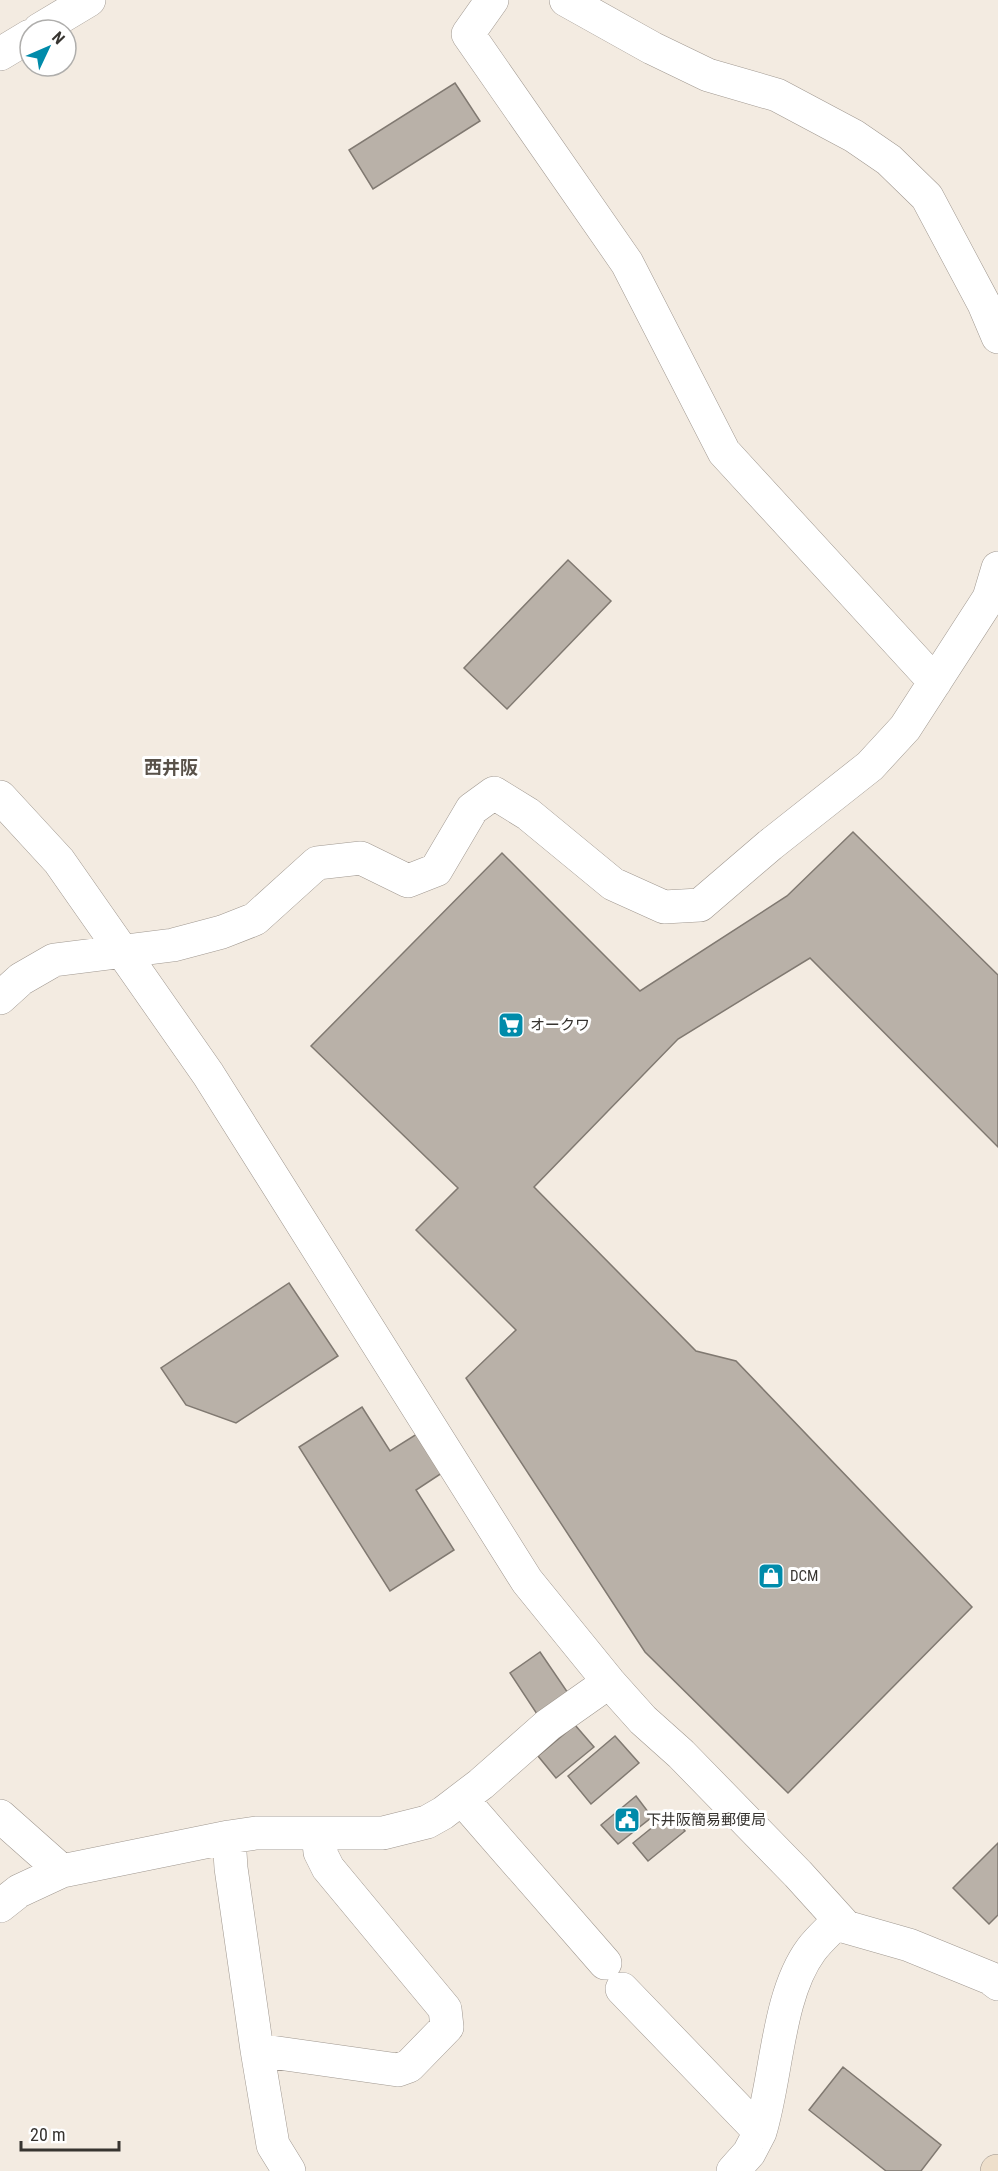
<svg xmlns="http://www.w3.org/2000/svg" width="998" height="2171" font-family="'Roboto Condensed','Noto Sans JP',sans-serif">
	<rect width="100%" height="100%" fill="#f3ebe1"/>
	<!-- building -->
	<path fill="#b9b1a8" stroke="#807971" stroke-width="1.5" d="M455,83L480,121L373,189L349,150Z
		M568,560L611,601L507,709L464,668Z
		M853,832L998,975V1147L810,958L678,1039L534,1187L696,1351L736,1361L972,1607L788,1793L645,1652L466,1378L516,1330L416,1230L458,1188L311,1046L502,853L640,991L787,896Z
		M289,1283L338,1356L236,1423L186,1405L161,1368Z
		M362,1407L390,1451L420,1432L445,1471L416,1490L454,1550L390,1591L299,1447Z
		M540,1652L568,1693L537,1714L510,1673Z
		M575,1725L594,1747L556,1778L538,1756Z
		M615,1736L639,1763L591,1804L568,1776Z
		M636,1796L652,1817L618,1844L601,1825Z
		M670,1813L685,1831L648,1861L633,1843Z
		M998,1843V1915L989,1924L953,1888Z
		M843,2067L941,2145L921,2171H886L809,2110Z"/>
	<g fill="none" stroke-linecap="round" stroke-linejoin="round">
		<!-- minor casing -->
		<g stroke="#a09890" stroke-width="34">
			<path id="minor" d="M492,0L468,34L627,263L724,452L935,682
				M566,0L652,48L708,75L777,95L854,136L889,160L927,197L984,304L998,337
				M39,30L89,0
				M0,54L30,36
				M0,797L59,861L208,1074L527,1581L609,1682L643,1720L681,1754L798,1874L846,1927L909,1945L990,1978L998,1984
				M0,998L21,979L54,960L173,945L222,932L255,919L317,863L361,858L408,881L436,870L472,809L494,793L528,814L613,884L664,907L700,905L770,845L870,766L905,728L989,598L998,568
				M462,1799L605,1963
				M0,1816L62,1871
				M229,1837L231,1868L257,2050L273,2145L289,2171
				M0,1906L19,1891L62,1871L229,1837L256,1833H383L427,1822L443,1813L481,1784L548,1725L609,1682
				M622,1989L760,2132C777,2077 777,1996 811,1950C819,1939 830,1930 839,1920
				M257,2050L398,2070L409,2066L447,2027L445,2009L328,1868L320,1852L318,1834
				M733,2171L749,2153L760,2132"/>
		</g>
		<!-- secondary casing -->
		<g stroke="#a09890" stroke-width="34">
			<path id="secondary" d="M997,2171H998"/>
		</g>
		<!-- minor -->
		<use href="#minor" stroke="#fff" stroke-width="33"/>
		<!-- secondary -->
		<use href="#secondary" stroke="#eedfcb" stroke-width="33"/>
	</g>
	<!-- icons -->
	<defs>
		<g id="supermarket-square" transform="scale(1.35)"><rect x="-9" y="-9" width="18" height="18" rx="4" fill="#008baa" stroke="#fff"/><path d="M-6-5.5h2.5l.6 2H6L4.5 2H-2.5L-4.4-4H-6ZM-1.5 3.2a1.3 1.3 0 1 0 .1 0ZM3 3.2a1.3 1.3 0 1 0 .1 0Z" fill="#fff"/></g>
		<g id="shop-square" transform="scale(1.35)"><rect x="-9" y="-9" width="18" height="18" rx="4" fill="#008baa" stroke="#fff"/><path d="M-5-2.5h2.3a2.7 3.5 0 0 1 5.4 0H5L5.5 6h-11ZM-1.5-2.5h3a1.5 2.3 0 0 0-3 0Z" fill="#fff"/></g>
		<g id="civic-square" transform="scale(1.35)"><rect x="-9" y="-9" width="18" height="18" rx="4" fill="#008baa" stroke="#fff"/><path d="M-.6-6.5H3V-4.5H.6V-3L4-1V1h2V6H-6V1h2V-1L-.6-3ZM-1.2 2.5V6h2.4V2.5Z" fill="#fff"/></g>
	</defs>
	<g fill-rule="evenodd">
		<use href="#supermarket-square" x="511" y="1025"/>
		<use href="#shop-square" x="771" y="1576"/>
		<use href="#civic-square" x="627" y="1820"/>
	</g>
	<g text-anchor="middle" stroke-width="6" stroke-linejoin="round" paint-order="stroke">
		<!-- poi labels -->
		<g font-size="15" fill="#373430" stroke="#fff" text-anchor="start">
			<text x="530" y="1030">オークワ</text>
			<text x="790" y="1581">DCM</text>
			<text x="646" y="1825">下井阪簡易郵便局</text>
		</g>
		<!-- quarter labels -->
		<g font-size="18" font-weight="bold" fill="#585149" stroke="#fff">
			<text x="171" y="774">西井阪</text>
		</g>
	</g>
	<!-- north arrow -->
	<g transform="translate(48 48) rotate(46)"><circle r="28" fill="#ffffff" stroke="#afaeac" stroke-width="1.5"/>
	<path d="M0-4.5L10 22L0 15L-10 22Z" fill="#008baa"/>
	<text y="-9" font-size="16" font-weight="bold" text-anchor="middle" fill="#373430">N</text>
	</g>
	<!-- scale -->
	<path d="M21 2141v9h98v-9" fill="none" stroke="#373430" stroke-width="3"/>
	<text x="30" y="2141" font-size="18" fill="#373430" stroke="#ffffff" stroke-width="4.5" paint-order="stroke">20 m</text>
</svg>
